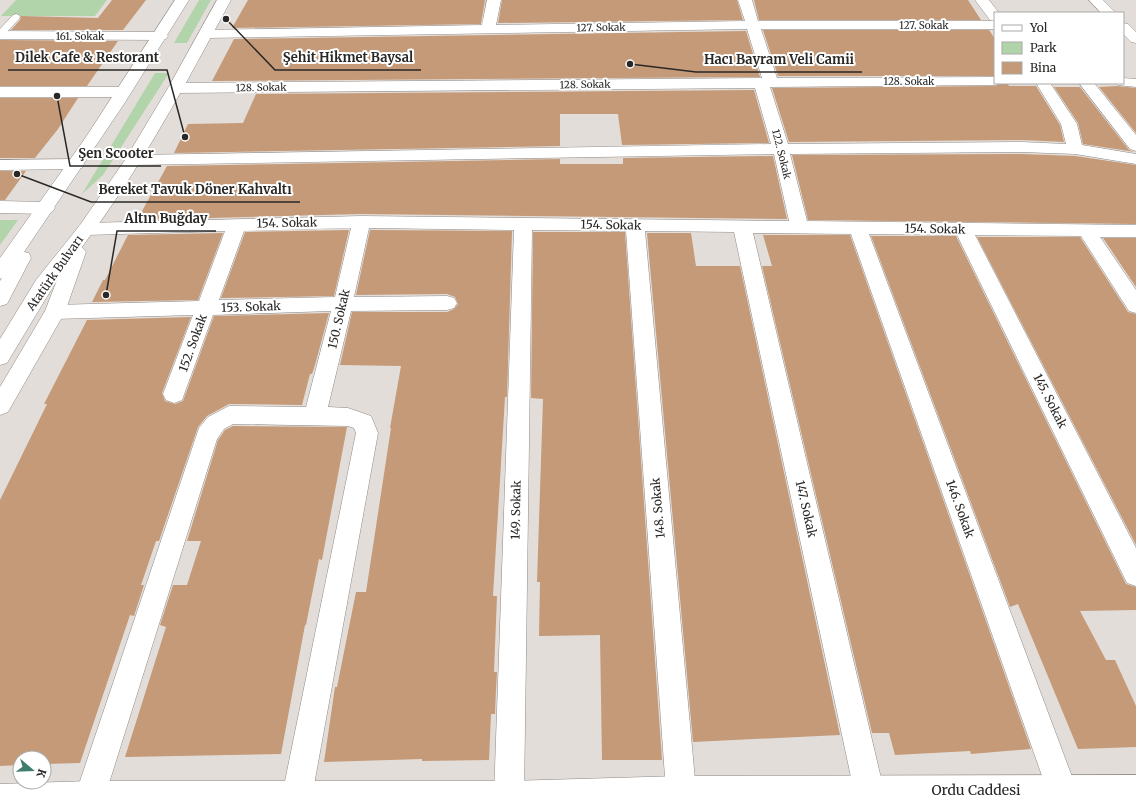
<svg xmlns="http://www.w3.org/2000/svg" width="1136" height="802" font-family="Merriweather,serif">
	<rect width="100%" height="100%" fill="#e3ddd9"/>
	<!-- green -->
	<path fill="#b2d4aa" d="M16,0H107L95,16H1Z
		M199,0H211L187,43H174Z
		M155,73H169L103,175L82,194Z
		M0,220H18L0,245Z"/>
	<!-- building -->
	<path fill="#c49a78" d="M112,0H146L123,30H11L20,20L21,16L98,18Z
		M248,0H485L481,24L232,28Z
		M502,0H737L743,20L498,23Z
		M754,0H968L981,20H759Z
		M763,30H989L995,39V76H778Z
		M746,31L760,77L212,81L234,39Z
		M0,40L118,41L87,86H0Z
		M1002,83H1007L1009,86H1036L1060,125L1064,142L1022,140L789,142L772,88L995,86Z
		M1117,86L1136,88V133L1099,87Z
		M1054,87H1080L1129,150L1135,152L1083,144L1078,123Z
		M754,90L769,143L622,145L618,114H560V146L174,153L188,124L243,123L256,94Z
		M0,98H78L58,129L35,158H0Z
		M1022,154L1075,156L1136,165V224L808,220L792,155Z
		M773,156L787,219L361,214L137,220L167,166L560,159V164H623V158Z
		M0,171H26L5,200H0Z
		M349,230L334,296L221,298L245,232Z
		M370,230L512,231L507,397H505L493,596H497L494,672H497L496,689L495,714H491L489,760L422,761V759L324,762L335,687H337L356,592H366L391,428H390L401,366L340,365L352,312H447L454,309L458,304L455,297L447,294L356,295Z
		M533,232H625L662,760H602L600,635L539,636L540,582H537L543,399L531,398Z
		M223,233L198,300L92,302L103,280H105L128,235Z
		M647,233H691L696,266H740L840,735L693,742Z
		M763,235H850L1031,749L971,754L970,751L895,755L889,733H872L762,266H772Z
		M871,236H956L1126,584L1136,587V610L1080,611L1106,660H1115L1136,706V747L1078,749L1018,604L1010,607Z
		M977,237H1080L1128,312L1136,314V545Z
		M1103,238H1136V287Z
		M329,313L315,365L312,374H310L302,405L229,404L207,416L198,427L159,541H156L141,585H144L134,616L130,615L80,763L44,764V758H20V765L0,766V500L47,404H44L87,320L191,317L162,393L165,401L175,404L183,401L214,316Z
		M233,426L347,427L322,560L319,559L306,625H305L281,754L125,757L166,627L160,625L173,585H187L201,541H187L218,440L225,430Z"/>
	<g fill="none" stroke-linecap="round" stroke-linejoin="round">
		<!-- service casing -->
		<g stroke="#8f8a86" stroke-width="1">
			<path id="service" d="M16,14L19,15L20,17L19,19L3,36L0,37V29L13,15Z"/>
		</g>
		<!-- minor casing -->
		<g stroke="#8f8a86" stroke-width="1">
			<path id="minor" d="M487,0H501L496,25L745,21L738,0H752L758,21H995L990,20L975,0H989L999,13H995V29H761L777,78L995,77V83H1001L995,85L770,87L788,144L1022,142L1066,144L1061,124L1036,83H1050L1077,124L1082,145L1136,154V164L1075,154L1022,152L790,154L807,221L1136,225V237H1100L1136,290V313L1129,311L1081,236L975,235L1136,548V586L1127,583L957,235L869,234L1077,790L1073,801L1054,802L1051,801L1047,790L851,234L753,233L884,791L879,802H858L854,791L734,232L645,231L696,791L691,802H670L666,791L626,231L532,230L524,796L522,802H496L494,796L514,230L369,228L354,297L447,296L454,298L457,303L454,308L447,310L351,311L328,407L348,408L371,416L378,433L312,796L310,802H284L282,796L356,433L354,428L348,426L233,424L224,429L217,439L105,796L103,802H77L75,796L199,428L208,417L229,406L306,407L331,311L213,315L182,400L174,403L166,400L163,394L193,315L55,319L48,317L45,312L48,307L55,305L199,301L225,231L86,235L80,233L77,229L80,225L86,223L361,216L789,221L774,154L133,165L127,164L125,160L127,156L133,155L771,144L755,88L176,93L171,91L168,88L171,85L176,83L762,78L747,29L206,38L201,37L199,34L201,31L206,30L482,25ZM351,228L335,297L219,300L244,231Z
				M1089,0H1103L1116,13H1101Z
				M1123,23L1128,24L1136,32V43L1131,42L1123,34Z
				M0,31L161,32L166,33L168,36L166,39L161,40L0,39Z
				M1123,78L1136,79V87L1118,85L1116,83H1123Z
				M1079,83H1094L1136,135V151L1130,149Z
				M0,87H123L128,89L131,92L128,95L123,97H0Z
				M76,159L82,160L84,164L82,168L76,169L0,170V160Z
				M0,201L46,202L52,204L55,208L52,212L46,214L0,213Z"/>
		</g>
		<!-- secondary casing -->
		<g stroke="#8f8a86" stroke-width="1">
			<path id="secondary" d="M1136,775V802H0V784L90,781H509L681,776Z"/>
		</g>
		<!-- primary casing -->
		<g stroke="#8f8a86" stroke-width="1">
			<path id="primary" d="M175,0H189L124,104L24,252L29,253L31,258L7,304L0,306V281L2,278L0,279V258L86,137Z
				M217,0H231C185,85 140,170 82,247L86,252L65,312L8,412L0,415V387L45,311L57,280L7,363L0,365V339L36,280L80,225L125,160L168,88Z"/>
		</g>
		<!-- service -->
		<use href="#service" fill="#fff" fill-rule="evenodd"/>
		<!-- minor -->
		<use href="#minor" fill="#fff" fill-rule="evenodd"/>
		<!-- secondary -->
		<use href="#secondary" fill="#fff" fill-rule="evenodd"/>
		<!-- primary -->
		<use href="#primary" fill="#fff" fill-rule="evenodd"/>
	</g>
	<g text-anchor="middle" stroke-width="4" stroke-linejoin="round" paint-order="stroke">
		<!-- far-street labels -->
		<g font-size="10" fill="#2a2826" stroke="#fff">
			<text x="924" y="29">127. Sokak</text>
			<text transform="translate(601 27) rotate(-1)" y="4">127. Sokak</text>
			<text x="80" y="40">161. Sokak</text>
			<text x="909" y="85">128. Sokak</text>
			<text transform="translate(585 84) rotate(-1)" y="4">128. Sokak</text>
			<text transform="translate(261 87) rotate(-1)" y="4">128. Sokak</text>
			<text transform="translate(782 154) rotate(76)" y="4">122. Sokak</text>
		</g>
		<!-- street labels -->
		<g font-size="12" fill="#2a2826" stroke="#fff">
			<text transform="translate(287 223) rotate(-1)" y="4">154. Sokak</text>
			<text transform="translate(611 225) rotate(1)" y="4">154. Sokak</text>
			<text transform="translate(935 229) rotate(1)" y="4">154. Sokak</text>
			<text transform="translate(55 273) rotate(-55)" y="4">Atatürk Bulvarı</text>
			<text transform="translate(251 307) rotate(-2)" y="4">153. Sokak</text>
			<text transform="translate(339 319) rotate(-77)" y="4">150. Sokak</text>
			<text transform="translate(193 343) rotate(-70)" y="4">152. Sokak</text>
			<text transform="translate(1050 401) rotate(63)" y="4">145. Sokak</text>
			<text transform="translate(658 508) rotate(-95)" y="4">148. Sokak</text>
			<text transform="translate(806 509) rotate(77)" y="4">147. Sokak</text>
			<text transform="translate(960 509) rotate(70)" y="4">146. Sokak</text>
			<text transform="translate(516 510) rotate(-89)" y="4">149. Sokak</text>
		</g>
		<!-- near-street labels -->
		<g font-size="14" fill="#2a2826" stroke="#fff">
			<text x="976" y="795">Ordu Caddesi</text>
		</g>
	</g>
	<!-- callouts -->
	<path fill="none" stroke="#2a2826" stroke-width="1.5" d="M185 137L167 70H8M226 19L275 70H421M630 64L696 72H862M57 96L70 166H161M17 174L91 202H300M106 295L117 231H216"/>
	<g fill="#2a2826" stroke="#fff" stroke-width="1.5">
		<circle cx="185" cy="137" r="4"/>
		<circle cx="226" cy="19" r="4"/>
		<circle cx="630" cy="64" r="4"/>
		<circle cx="57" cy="96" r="4"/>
		<circle cx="17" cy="174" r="4"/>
		<circle cx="106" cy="295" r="4"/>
	</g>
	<g font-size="13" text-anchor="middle" font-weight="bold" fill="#2a2826" stroke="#fff" stroke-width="4" stroke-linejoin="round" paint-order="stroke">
		<text x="87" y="62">Dilek Cafe &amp; Restorant</text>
		<text x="348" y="62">Şehit Hikmet Baysal</text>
		<text x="779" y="64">Hacı Bayram Veli Camii</text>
		<text x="116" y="158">Şen Scooter</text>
		<text x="195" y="194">Bereket Tavuk Döner Kahvaltı</text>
		<text x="166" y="223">Altın Buğday</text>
	</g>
	<!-- legend -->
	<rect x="994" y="12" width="130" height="72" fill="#ffffff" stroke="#aaa9a8"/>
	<rect x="1002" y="25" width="20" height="6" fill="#ffffff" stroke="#aaa9a8"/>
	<text x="1030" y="32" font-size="12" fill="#2a2826">Yol</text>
	<rect x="1002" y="42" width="20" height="12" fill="#b2d4aa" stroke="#aaa9a8"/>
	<text x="1030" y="52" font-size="12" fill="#2a2826">Park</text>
	<rect x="1002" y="62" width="20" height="12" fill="#c49a78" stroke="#aaa9a8"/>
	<text x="1030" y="72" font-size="12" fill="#2a2826">Bina</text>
	<!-- north arrow -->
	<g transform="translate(32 770) rotate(109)"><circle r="19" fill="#ffffff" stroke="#aaa9a8"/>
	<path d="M0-3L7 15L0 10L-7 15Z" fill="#3e7d6b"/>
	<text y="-6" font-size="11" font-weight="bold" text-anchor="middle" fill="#2a2826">K</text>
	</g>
</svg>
